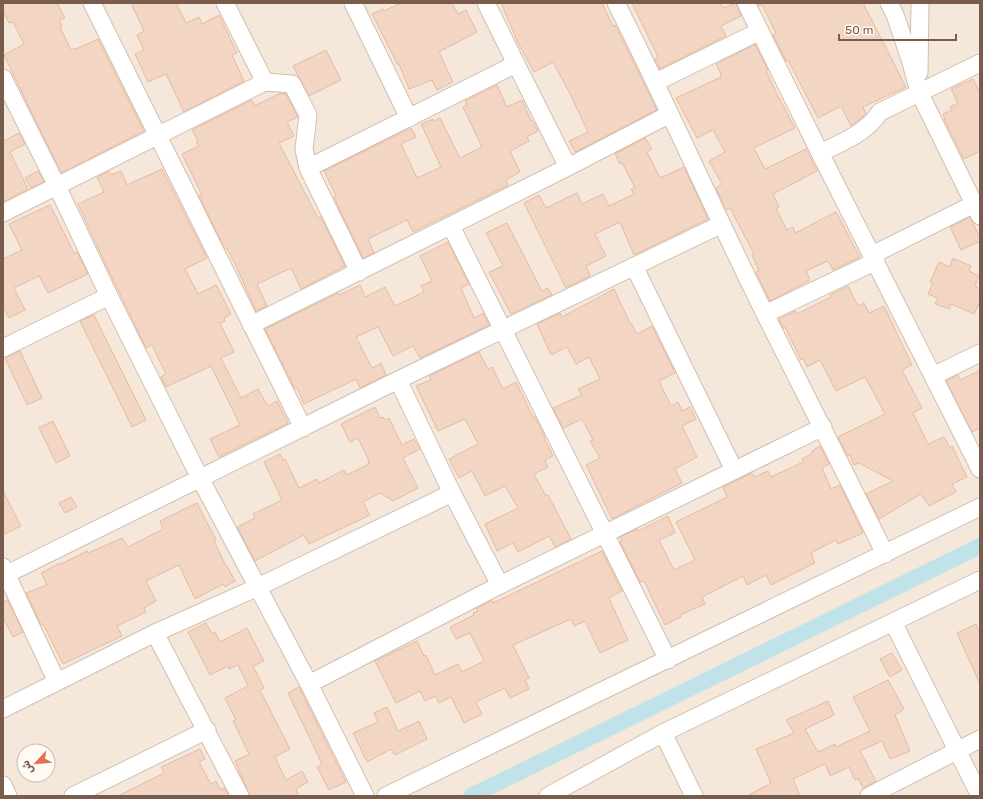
<svg xmlns="http://www.w3.org/2000/svg" width="983" height="799" font-family="Rubik,'Noto Sans Arabic',sans-serif">
	<rect width="100%" height="100%" fill="#fdf6ec"/>
	<!-- residential -->
	<path fill="#f5e8da" fill-rule="evenodd" d="M3,3H980V796H3ZM24,751H48V775H24Z"/>
	<g fill="none" stroke-linecap="round" stroke-linejoin="round">
		<!-- canal -->
		<path stroke="#bfe3e8" stroke-width="16" d="M471,796L980,546"/>
	</g>
	<!-- building -->
	<path fill="#f3d5c3" stroke="#e6bba3" d="M3,3H57L65,18L59,20L62,26L60,27L71,50L75,48L76,49L98,39L144,131L61,173L4,55L24,44L13,22L9,23L3,11Z
		M131,3H176L186,23L199,17L202,24L219,15L237,53L232,55L244,81L184,112L166,74L148,82L135,54L144,50L137,35L144,31Z
		M401,3H452L458,14L466,10L477,32L439,52L453,82L437,90L432,80L409,89L399,64L398,65L372,14L383,9L384,11Z
		M501,3H602L613,26L615,25L633,61L657,110L575,152L569,141L588,132L569,92L553,62L534,72L518,43Z
		M632,3H720L723,8L736,3L741,16L721,26L726,36L660,69L655,59L658,57Z
		M757,3H863L906,87L863,107L866,114L851,126L841,106L818,118L788,60L786,61L773,35L776,33L762,5L759,6Z
		M755,44L768,70L766,71L778,96L795,128L754,148L765,169L806,149L817,171L773,194L779,207L776,209L787,230L793,227L795,233L836,212L860,257L833,270L828,261L806,271L810,280L770,301L756,272L759,271L752,255L754,254L730,208L726,210L716,188L722,184L709,161L725,152L713,130L697,138L676,98L721,77L720,75L721,74L716,64Z
		M326,50L341,80L309,96L293,66Z
		M973,79L980,93V151L964,159L944,119H945L943,114L952,110L950,107L958,103L951,89Z
		M497,85L507,107L522,100L531,121L532,120L538,131L527,137L529,141L510,151L520,172L506,180L508,185L413,232L407,220L368,239L374,253L363,258L339,208L334,197L336,196L324,171L411,128L416,137L401,144L417,178L441,167L421,124L433,119L434,121L440,118L460,158L482,147L463,107L467,105L465,101Z
		M281,93L286,94L298,117L287,122L294,136L279,143L318,218L321,217L345,266L301,289L291,268L257,284L267,306L256,311L236,266L227,248L225,249L199,196L202,195L182,154L199,146L196,142L198,141L192,130L252,100L254,106Z
		M19,133L25,144L10,152L28,189L3,202V138L4,141Z
		M645,138L652,149L647,152L660,178L684,167L708,219L634,255L620,222L595,234L606,256L586,266L590,276L566,288L524,203L539,195L546,208L577,193L582,204L603,194L609,206L634,194L631,189L635,188L622,162L620,164L615,154Z
		M162,169L207,258L185,269L198,294L216,285L231,314L224,318L225,321L220,323L234,352L221,358L241,398L258,389L268,406L277,401L288,423L275,430V429L219,457L210,439L240,425L211,366L166,387L161,377L166,374L152,345L146,348L106,265L78,204L104,192L97,177L109,171L111,175L121,171L127,185Z
		M38,171L44,182L31,188L25,178Z
		M50,205L74,253L77,252L88,274L48,293L39,276L14,288L25,310L9,318L3,306V259L22,250L9,224Z
		M970,217L980,238V241L961,250L950,227Z
		M507,223L542,291L548,288L552,295L511,314L489,272L503,266L486,233Z
		M448,242L469,284L461,288L474,318L483,313L489,325L420,358L413,346L393,356L378,327L356,337L372,368L381,363L386,375L360,388L356,379L304,404L297,388L295,389L265,329L338,293L339,295L360,285L365,297L385,287L395,306L424,292L421,286L432,281L420,256Z
		M953,258L971,266L969,271L979,276L975,286L980,289V301L974,314L951,304L949,309L935,304L938,298L928,294L933,283L930,282L939,262L950,267Z
		M848,286L858,306L864,303L869,313L884,306L912,365L902,370L922,408L913,413L928,444L944,437L950,448L952,446L967,477L952,484L956,492L929,506L921,494L879,519L866,494L893,481L859,463L854,465L850,455L848,456L838,437L885,414L865,377L836,391L820,360L807,367L803,358L801,360L785,327L783,328L779,319L795,311L797,314L831,297L830,295Z
		M614,289L630,323H631L637,334L652,326L675,373L659,381L671,406L678,402L682,411L690,407L696,419L682,426L697,457L675,469L682,483L612,519L586,465L600,458L590,441L593,440L582,419L563,428L553,408L582,395L578,389L600,379L589,357L576,364L567,347L551,355L537,324L560,313L562,317Z
		M94,315L146,420L132,427L80,321Z
		M20,351L42,398L27,405L5,358Z
		M479,352L488,369L492,367L503,389L516,382L533,417H535L545,437L544,438L553,456L545,460L548,467L534,474L546,496L548,495L571,539L555,547L549,536L518,552L513,543L497,551L485,524L518,508L505,486L485,496L472,471L459,478L449,459L478,444L465,419L438,431L416,386L431,380L429,376Z
		M980,370V428L972,432L946,381L958,375L961,380Z
		M375,407L380,418L383,417L385,420L389,418L402,445L414,439L420,449L403,458L418,488L393,501L380,493L363,502L370,515L309,544L304,535L255,561L237,527L255,518L253,514L282,500L264,462L280,454L283,460L285,459L299,488L317,479L319,483L344,470L347,475L369,464L368,461H369L358,438L350,442L341,424Z
		M53,421L70,456L56,463L39,428Z
		M820,446L829,464L822,468L831,489L840,485L863,533L838,544L836,540L811,553L815,563L771,585L766,575L747,585L743,576L702,597L705,604L680,615L681,617L665,625L644,581L640,582L620,542L622,541L620,537L637,529L638,531L668,516L675,533L659,540L674,570L695,560L676,522L727,497L723,487L752,473L754,477L768,471L771,477L803,462L802,459L813,453L812,451Z
		M3,491L21,526L3,535Z
		M71,497L77,507L65,513L59,503Z
		M197,503L216,540L214,541L226,566H227L235,581L225,587L223,584L195,599L179,565L146,581L156,601L144,608L146,612L117,626L122,636L63,664L43,624L41,625L26,593L47,585L41,573L60,563L61,564L87,551L88,553L122,538L128,547L163,529L160,521Z
		M602,551L622,591L609,598L628,640L600,653L585,621L574,626L571,619L513,645L529,678L525,680L529,689L510,698L505,688L476,702L482,714L464,723L451,697L439,703L435,696L425,701L420,691L396,703L375,661L417,641L424,656L426,655L435,675L458,664L462,672L484,661L470,633L456,639L450,627L474,615L473,613L478,611L476,609L492,600L493,603Z
		M8,600L23,632L13,637L3,617V602Z
		M206,623L212,634L215,632L220,642L247,628L264,661L253,666L264,688L260,690L290,749L275,757L286,780L302,771L308,782L296,789L299,796H250L235,761L249,754L233,721L236,720L225,698L248,686L238,665L229,669L228,666L210,675L188,632Z
		M976,624L980,633V684L957,633Z
		M892,653L902,670L890,677L880,659Z
		M888,680L904,709L895,715L910,751L890,759L882,741L860,751L876,781L863,788L858,778L855,780L849,767L830,776L825,764L793,779L800,796H747L771,783L756,749L794,733L786,720L828,701L834,715L805,729L818,752L835,744L836,747L870,731L853,697Z
		M299,687L346,782L329,790L317,767L322,764L288,693Z
		M387,707L398,731L419,721L427,739L395,755L391,749L367,762L353,733L378,722L374,713Z
		M200,749L205,759L199,762L211,784L216,781L220,790L224,788L229,796H118L164,773L161,767Z"/>
	<g fill="none" stroke-linecap="round" stroke-linejoin="round">
		<!-- minor casing -->
		<g stroke="#d1beb0" stroke-width="19">
			<path id="minor" d="M92,3L303,428
				M225,3L265,82L292,84L308,115L304,149L308,168L359,272
				M353,3L409,118
				M486,3L516,64L568,167
				M616,3C668,106 714,211 765,314C805,394 846,474 885,554
				M746,3L820,153L980,469
				M889,3L895,15L910,59L919,92L980,216
				M919,73L920,3
				M3,78L57,186L109,296L200,478L309,684L365,796
				M656,82L760,31
				M820,153C843,142 866,133 880,112L980,63
				M308,168L516,64
				M3,213L265,82
				M451,226L668,660
				M872,255L974,204
				M634,266L734,470
				M765,314L876,261
				M251,325L568,167L670,114
				M3,348L109,296
				M933,376L980,353
				M398,380L452,493L500,585
				M3,567L57,682
				M3,576L398,380L722,224
				M893,622L980,796
				M155,633L240,796
				M309,684L500,585L823,427
				M3,709L155,633L258,587L452,493
				M663,733L694,796
				M3,785L8,796
				M73,796L207,730
				M386,796L980,507
				M548,796L663,733L980,580
				M869,796L980,739"/>
		</g>
		<!-- minor -->
		<use href="#minor" stroke="#fff" stroke-width="17"/>
	</g>
	<!-- border -->
	<rect width="983" height="799" fill="none" stroke="#7a5c4d" stroke-width="8"/>
	<!-- north arrow -->
	<g transform="translate(36 763) rotate(244)"><circle r="19" fill="#fffaf3" stroke="#cabbb1"/>
	<path d="M0-3L7 15L0 10L-7 15Z" fill="#e76f51"/>
	<text y="-6" font-size="11" font-weight="bold" text-anchor="middle" fill="#7a5c4d">ش</text>
	</g>
	<!-- scale -->
	<path d="M839 34v6h117v-6" fill="none" stroke="#7a5c4d" stroke-width="2"/>
	<text x="845" y="34" font-size="12" fill="#7a5c4d" stroke="#fffaf3" stroke-width="3" paint-order="stroke">50 m</text>
</svg>
